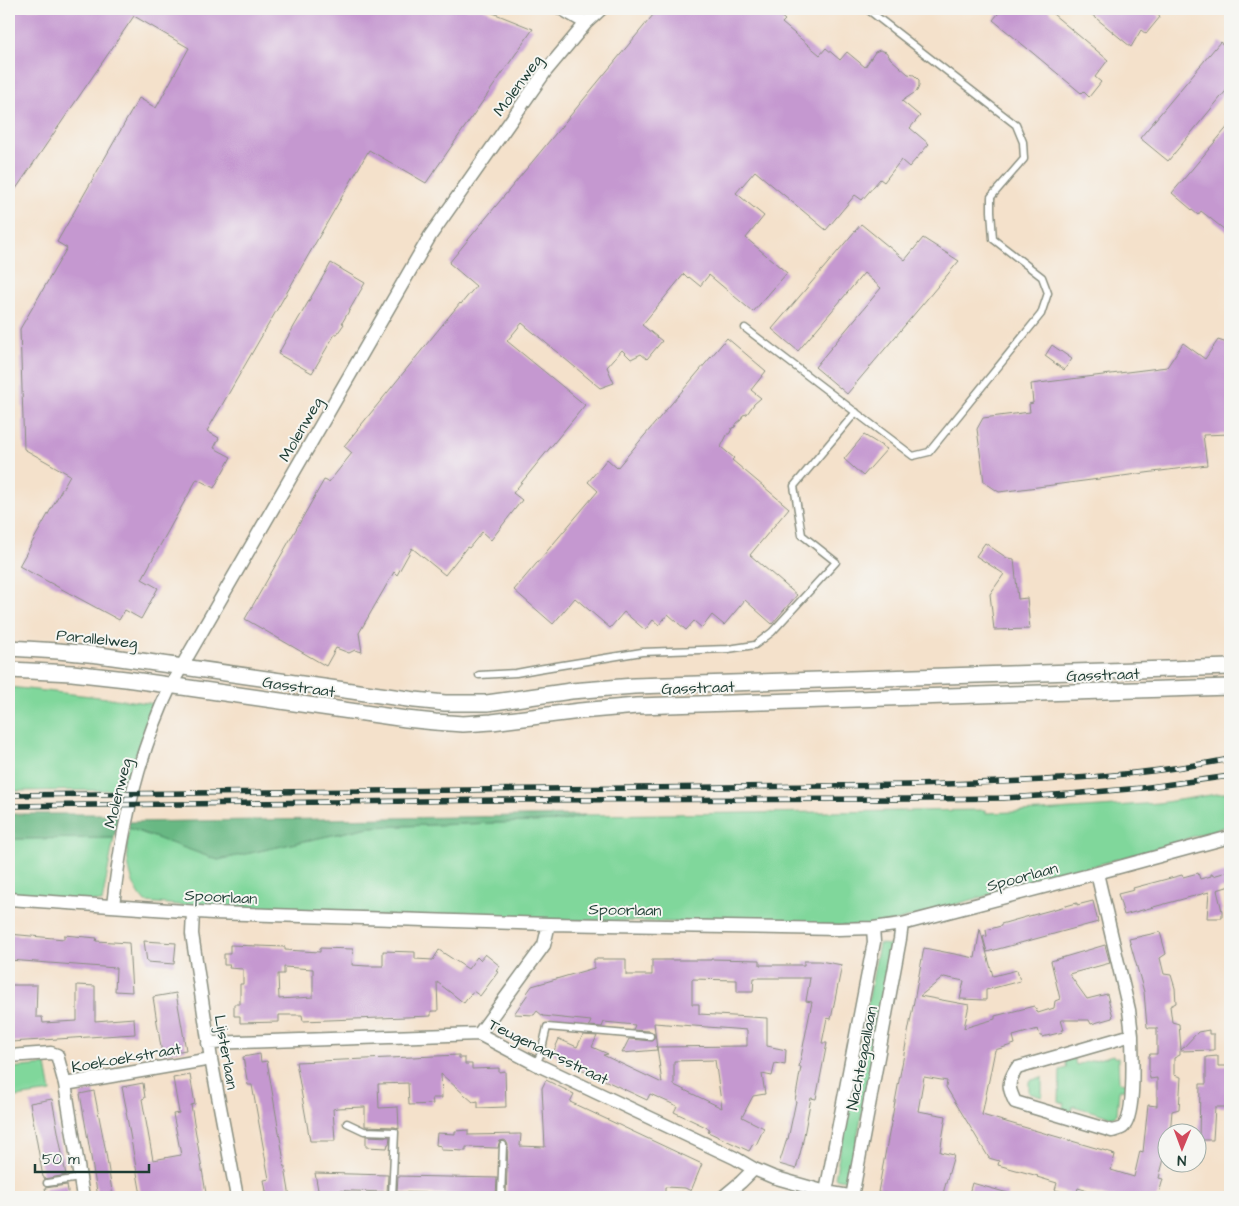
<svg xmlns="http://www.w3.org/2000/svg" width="1239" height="1206" font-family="'Architects Daughter',sans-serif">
	<rect width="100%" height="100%" fill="#f6f6f2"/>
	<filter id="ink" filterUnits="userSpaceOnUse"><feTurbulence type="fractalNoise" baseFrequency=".02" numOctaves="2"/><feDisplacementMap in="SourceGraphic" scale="10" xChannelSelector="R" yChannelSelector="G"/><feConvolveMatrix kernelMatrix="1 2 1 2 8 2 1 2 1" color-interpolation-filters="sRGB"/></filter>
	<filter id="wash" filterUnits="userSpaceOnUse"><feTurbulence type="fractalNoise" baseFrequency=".0096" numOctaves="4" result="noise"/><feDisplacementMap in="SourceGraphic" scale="20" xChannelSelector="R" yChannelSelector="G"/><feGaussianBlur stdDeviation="1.12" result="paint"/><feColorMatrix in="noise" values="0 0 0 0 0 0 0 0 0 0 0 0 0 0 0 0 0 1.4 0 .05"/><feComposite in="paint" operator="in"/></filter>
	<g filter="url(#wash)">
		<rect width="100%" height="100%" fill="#f4e1cb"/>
		<!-- green -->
		<path fill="#80d79b" stroke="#508a68" d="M9,687L99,697L156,704L131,766L124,790L9,791Z
			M1230,792V825L1154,849L896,921L863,926L278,914L145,902C132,888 127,866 127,847C127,841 128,834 129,828L218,860L369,827L562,821L587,815L986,810V813L1041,811L1159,803Z
			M114,838L102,902L9,896V839Z
			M879,944L894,945L849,1181L835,1178Z
			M1113,1055L1115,1058H1118L1119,1082L1126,1083V1090H1119L1117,1114L1112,1117L1073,1106L1070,1113L1062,1111L1064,1103L1059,1102L1060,1070L1067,1068L1065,1060L1074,1058L1076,1065Z
			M46,1065L51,1092L9,1098V1068Z
			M1042,1077V1097L1029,1093V1081Z"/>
		<!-- forest -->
		<path fill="#68b883" stroke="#447a5c" d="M9,814H102L119,816L114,838L9,839Z
			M587,815L562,821L369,827L218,860L129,828V822Z"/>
		<g id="blocks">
			<!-- building -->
			<path fill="#c598d0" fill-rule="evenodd" d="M9,9H483L533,29L426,183L369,150L207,431L219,438L214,448L231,457L214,488L197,479L157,551L142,579L158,588L141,619L125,610L119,620L19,566L70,475L24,449L20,329L67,248L57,242L139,98L156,108L189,48L134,16L9,199Z
				M658,9H772L785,20L782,23L820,55L826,48L840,60L847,52L865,67L875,52L880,50L886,52L891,59L908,74L914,75L919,80V86L917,91L902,101L920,116L910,128L929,144L909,167L901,160L884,182L880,179L862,200L855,195L826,230L755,171L736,193L764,216L746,238L787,273L753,312L709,275L700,286L689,277L688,278L684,274L642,325L662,341L647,359L641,354L631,359L622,350L607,367L614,383L600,388L522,323L507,341L585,405L513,493L522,500L491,540L482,532L469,548L467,547L445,575L412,548L397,575L394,572L359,633L362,652L355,650L349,653L336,648L326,666L245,619L324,480L329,482L352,453L344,446L460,303L461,304L476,286L449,263Z
				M1002,9H1047L1108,60L1095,77L1101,82L1089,97L1083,91L1081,93L993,20Z
				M1085,9H1149L1160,17L1146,34L1141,30L1131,47Z
				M1220,42L1230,50V86L1168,161L1140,138Z
				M1230,124V234L1201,211L1198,215L1172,193Z
				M861,224L905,260L923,238L959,261L847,394L815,367L881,288L864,273L798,351L772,329Z
				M331,263L365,283L342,323L344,324L337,334H335L312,373L278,354Z
				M727,338L766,371L751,390L761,398L754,404L747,414L743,415L741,420L737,423L735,427L732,428L730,433L727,435L721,447L734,458L732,460L789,508L750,555L797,595L772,624L745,600L724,625L712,615L702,628L694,621L686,630L668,614L659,625L653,620L645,630L624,612L610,628L575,598L553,624L514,590L598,491L588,482L607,459L617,468Z
				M1218,340L1230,344V434L1203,435L1207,465L999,492L984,482L977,429L983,418L1030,412L1029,404L1033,403L1031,384L1167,367L1183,343L1205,359Z
				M1052,345L1072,359L1064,370L1045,356Z
				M864,435L887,449L863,476L844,459Z
				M985,543L1007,558L1014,559L1018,599L1027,598L1030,629L994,630L990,594L1004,574L976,556Z
				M1230,871V886L1217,890L1222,911V918H1207L1209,892L1124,915L1118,894L1134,890L1133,888L1182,875L1183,877L1198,873L1200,879L1211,876V874H1212L1213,876Z
				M1093,901L1098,922L987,952L983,937L987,936L986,930L1001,926V924L1040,913L1077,903V905Z
				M980,929L993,976L1017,970L1020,981L986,990V1000L960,999L964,981L944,977L920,996L969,1005L964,1028L995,1019V1016L1034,1006L1038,1013L1054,1008L1055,1001L1060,999L1051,961L1105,945L1110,963L1069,974L1087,999L1107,994L1113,1017H1112V1018L1091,1024L1089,1020H1061L1064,1030H1062L1063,1032L1042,1037V1036H1040L1038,1029L1013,1036L1015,1044L995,1050L982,1115L1113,1153L1112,1154L1115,1155L1111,1170L1134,1177L1140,1151L1143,1152L1148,1105L1157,1106V1078L1150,1079V1077H1149V1056L1150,1054H1157V1028H1149L1147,1027L1144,992L1129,939L1160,932L1166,954L1160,958L1164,974L1171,975L1175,988L1176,1003L1170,1006L1172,1022L1179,1024L1181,1050L1198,1032L1209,1030V1034H1214V1050L1180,1051V1055L1174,1058V1075L1181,1077L1179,1109L1172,1111L1170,1134H1166V1159H1164L1159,1178L1163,1179L1158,1197H1109L1078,1188L1076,1195L1055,1190L1057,1183L1037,1177L1038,1176L998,1165L999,1161L989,1158L946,1087L947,1081L924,1077L918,1111L946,1116L940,1152L954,1155L942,1197H909L878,1192L924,948L975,958Z
				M9,934L64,939V935L97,938L96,941L129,943L132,992L115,991L116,968L9,960Z
				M144,941L176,943L174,964L147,962Z
				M230,945L285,947V950L320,952V948L353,949L352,965L367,966H383V951L415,952V959L433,960L439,950L468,969L477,957L480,960L485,954L500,966L496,971L498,972L480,996L473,991L464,1003L437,982L438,1011H431V1016L303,1021L302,1015H279V1022L240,1023V1016H234V1004H240V984H243V969L229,968L230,965H224V954H230ZM284,967L313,969V997L279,999L278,974H284Z
				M594,959H626V975H652V960H711V959L760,960V965H804V961H820L842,965L831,1019L827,1018L822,1043H827L816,1099L811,1098L802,1146L796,1169L779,1164L787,1139H788L796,1101H795L801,1067H799L812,1002L806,1001L810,978H754L753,992H737V980L692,979V1004H699V1014L767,1018V1046L786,1050L785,1065L775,1063L772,1076L762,1074L765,1094L753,1096L742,1117L764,1128L756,1145L753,1144L749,1151L708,1132L710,1129L674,1112L677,1106L650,1094L647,1100L557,1058L558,1056L553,1053L559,1039L577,1047L583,1035L597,1036L592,1047L608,1054L603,1055L662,1083L657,1047L747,1046V1030L654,1023L657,1050L622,1053L629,1039L652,1041L654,1038V1033L650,1031L633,1030L635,1025L604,1022L602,1027L589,1026L591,1021L543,1016L537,1011L534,1015L514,1014L528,994L527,993L532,986L594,968ZM715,1060L722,1108L674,1085V1061Z
				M9,985H37L36,1017H42L43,1023L77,1021V985L95,986V1021L134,1018L135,1034L11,1042Z
				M176,993L186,1050L162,1054L153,997Z
				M260,1054L261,1062L267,1061L290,1197H267L264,1180L269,1179L252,1085H248L243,1057Z
				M459,1055V1058H465V1064H472V1069L499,1068V1072L505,1071L506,1107L478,1108V1101L473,1102L441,1074L442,1098H432L433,1104L409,1105L408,1083L378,1084L379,1108L398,1107L399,1129L395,1127L365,1126V1107L337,1108L333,1109L335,1141H310L296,1062Z
				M1218,1056V1066H1229L1230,1107H1215L1213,1140H1199L1200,1084H1206V1057Z
				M190,1075L195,1104L191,1105L206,1193L184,1197H152L151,1194L141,1195L126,1112H127L122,1087L143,1083L145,1098L142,1099L153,1160L181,1155L173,1114L179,1113L173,1078Z
				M546,1080L574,1094L570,1102L702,1164L691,1191L685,1188L665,1187V1197H506L508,1145L506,1141L504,1140L500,1141L499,1143L498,1148L466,1147V1151L441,1150V1146L436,1145L437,1133L455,1134V1131L468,1130V1135L521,1134L520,1146L545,1147L542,1088Z
				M94,1091L105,1147L113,1197H98L80,1094Z
				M52,1099L66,1175L44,1179V1177H43L30,1103Z
				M366,1136L390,1137L389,1144H388L387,1148L366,1147Z
				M315,1173L388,1175L387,1192L318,1190Z
				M398,1176L497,1178L496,1196L397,1192Z
				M972,1183L1008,1193V1197H968Z
				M67,1185L69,1197H47L45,1188Z"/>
		</g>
	</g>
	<g filter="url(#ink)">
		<use href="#blocks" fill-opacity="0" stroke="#8a8f80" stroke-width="1"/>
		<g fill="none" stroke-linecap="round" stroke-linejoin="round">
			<!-- service casing -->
			<g stroke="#8a8f80" stroke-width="9">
				<path id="service" d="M745,328L913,456L929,452L1041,314L1048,293L1042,277L993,239L991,211V197L1024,159L1023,142L1016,125L867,9
					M479,675L516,673L538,669L642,652L728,649L755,645L772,632L836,562L802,535L794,486L856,412
					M536,1064L541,1053L547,1027L650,1036
					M347,1123L364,1131L395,1132L392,1197
					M47,1183L80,1178
					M501,1197L503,1145"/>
			</g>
			<!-- minor casing -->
			<g stroke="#8a8f80" stroke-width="15">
				<path id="minor" d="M562,9L586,23
					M1097,873L1129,1010L1132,1035
					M9,899L213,913L549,924L838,929L873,928L902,924L1097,873L1230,837
					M113,906C121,830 137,755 171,685L430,236L545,72L586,23L601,9
					M193,912L192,934L211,1059L237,1197
					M479,1034L544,945L549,924
					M1132,1035C1132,1053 1136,1116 1123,1127C1121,1129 1115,1130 1112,1131L1015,1102C1008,1087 1007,1083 1017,1068Z
					M208,1043L479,1034L536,1064L735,1158L754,1169L773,1177L826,1192L855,1197
					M9,1056L51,1053L57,1055L65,1084L211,1059
					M65,1084L83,1197
					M723,1197L741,1182L754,1169
					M825,1197L874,942L873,928
					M852,1197L900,939L902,924"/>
			</g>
			<!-- tertiary casing -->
			<g stroke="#8a8f80" stroke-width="18">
				<path id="tertiary" d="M9,648L58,651L99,655L415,700L445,703H487L571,691L634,686L1230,667
					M9,670L72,673L126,679L406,719L435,722L463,724L492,722L580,711L637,706L1230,687"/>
			</g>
			<!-- service -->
			<use href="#service" stroke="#fff" stroke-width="6"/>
			<!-- minor -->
			<use href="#minor" stroke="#fff" stroke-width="12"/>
			<!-- tertiary -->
			<use href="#tertiary" stroke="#fff" stroke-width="15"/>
			<!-- rail casing -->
			<g stroke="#1f3d34" stroke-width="5.5">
				<path id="rail" d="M9,795L913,785C1019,782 1126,779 1230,759
					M9,806L502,800L923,799L1004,798L1070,794L1142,788L1230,776"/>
			</g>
			<!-- rail -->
			<use href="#rail" stroke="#f6f6f2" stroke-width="4" stroke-dasharray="11" stroke-linecap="butt"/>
		</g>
	</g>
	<g text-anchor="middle" stroke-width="4" stroke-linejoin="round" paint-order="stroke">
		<!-- street labels -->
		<g font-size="16" fill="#1f3d34" stroke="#f6f6f2">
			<text transform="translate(517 85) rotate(-54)" y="6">Molenweg</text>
			<text transform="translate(300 429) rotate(-60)" y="6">Molenweg</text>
			<text transform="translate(97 638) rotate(6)" y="6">Parallelweg</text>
			<text transform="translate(1103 674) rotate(-2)" y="6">Gasstraat</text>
			<text transform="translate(299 686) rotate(8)" y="6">Gasstraat</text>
			<text transform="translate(698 687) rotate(-2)" y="6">Gasstraat</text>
			<text transform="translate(117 793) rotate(-76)" y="6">Molenweg</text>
			<text transform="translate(1022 876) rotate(-15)" y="6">Spoorlaan</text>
			<text transform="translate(221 896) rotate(3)" y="6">Spoorlaan</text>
			<text transform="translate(625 909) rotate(1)" y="6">Spoorlaan</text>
			<text transform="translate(549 1051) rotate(26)" y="6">Teugenaarsstraat</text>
			<text transform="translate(227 1052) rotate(80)" y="6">Lijsterlaan</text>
			<text transform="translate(126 1057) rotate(-10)" y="6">Koekoekstraat</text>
			<text transform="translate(861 1058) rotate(-79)" y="6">Nachtegaallaan</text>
		</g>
	</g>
	<!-- margin -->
	<rect width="1239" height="1206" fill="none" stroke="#f6f6f2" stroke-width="30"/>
	<!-- north arrow -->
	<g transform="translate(1182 1148) rotate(181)"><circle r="24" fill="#f6f6f2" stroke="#a0aca6"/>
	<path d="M0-4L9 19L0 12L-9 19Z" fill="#d1495b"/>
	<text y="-8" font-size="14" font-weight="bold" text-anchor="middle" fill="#1f3d34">N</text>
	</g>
	<!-- scale -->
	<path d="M35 1164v8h114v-8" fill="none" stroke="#1f3d34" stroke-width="2.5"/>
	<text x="42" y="1164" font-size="15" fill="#1f3d34" stroke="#f6f6f2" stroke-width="4" paint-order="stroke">50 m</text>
</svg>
